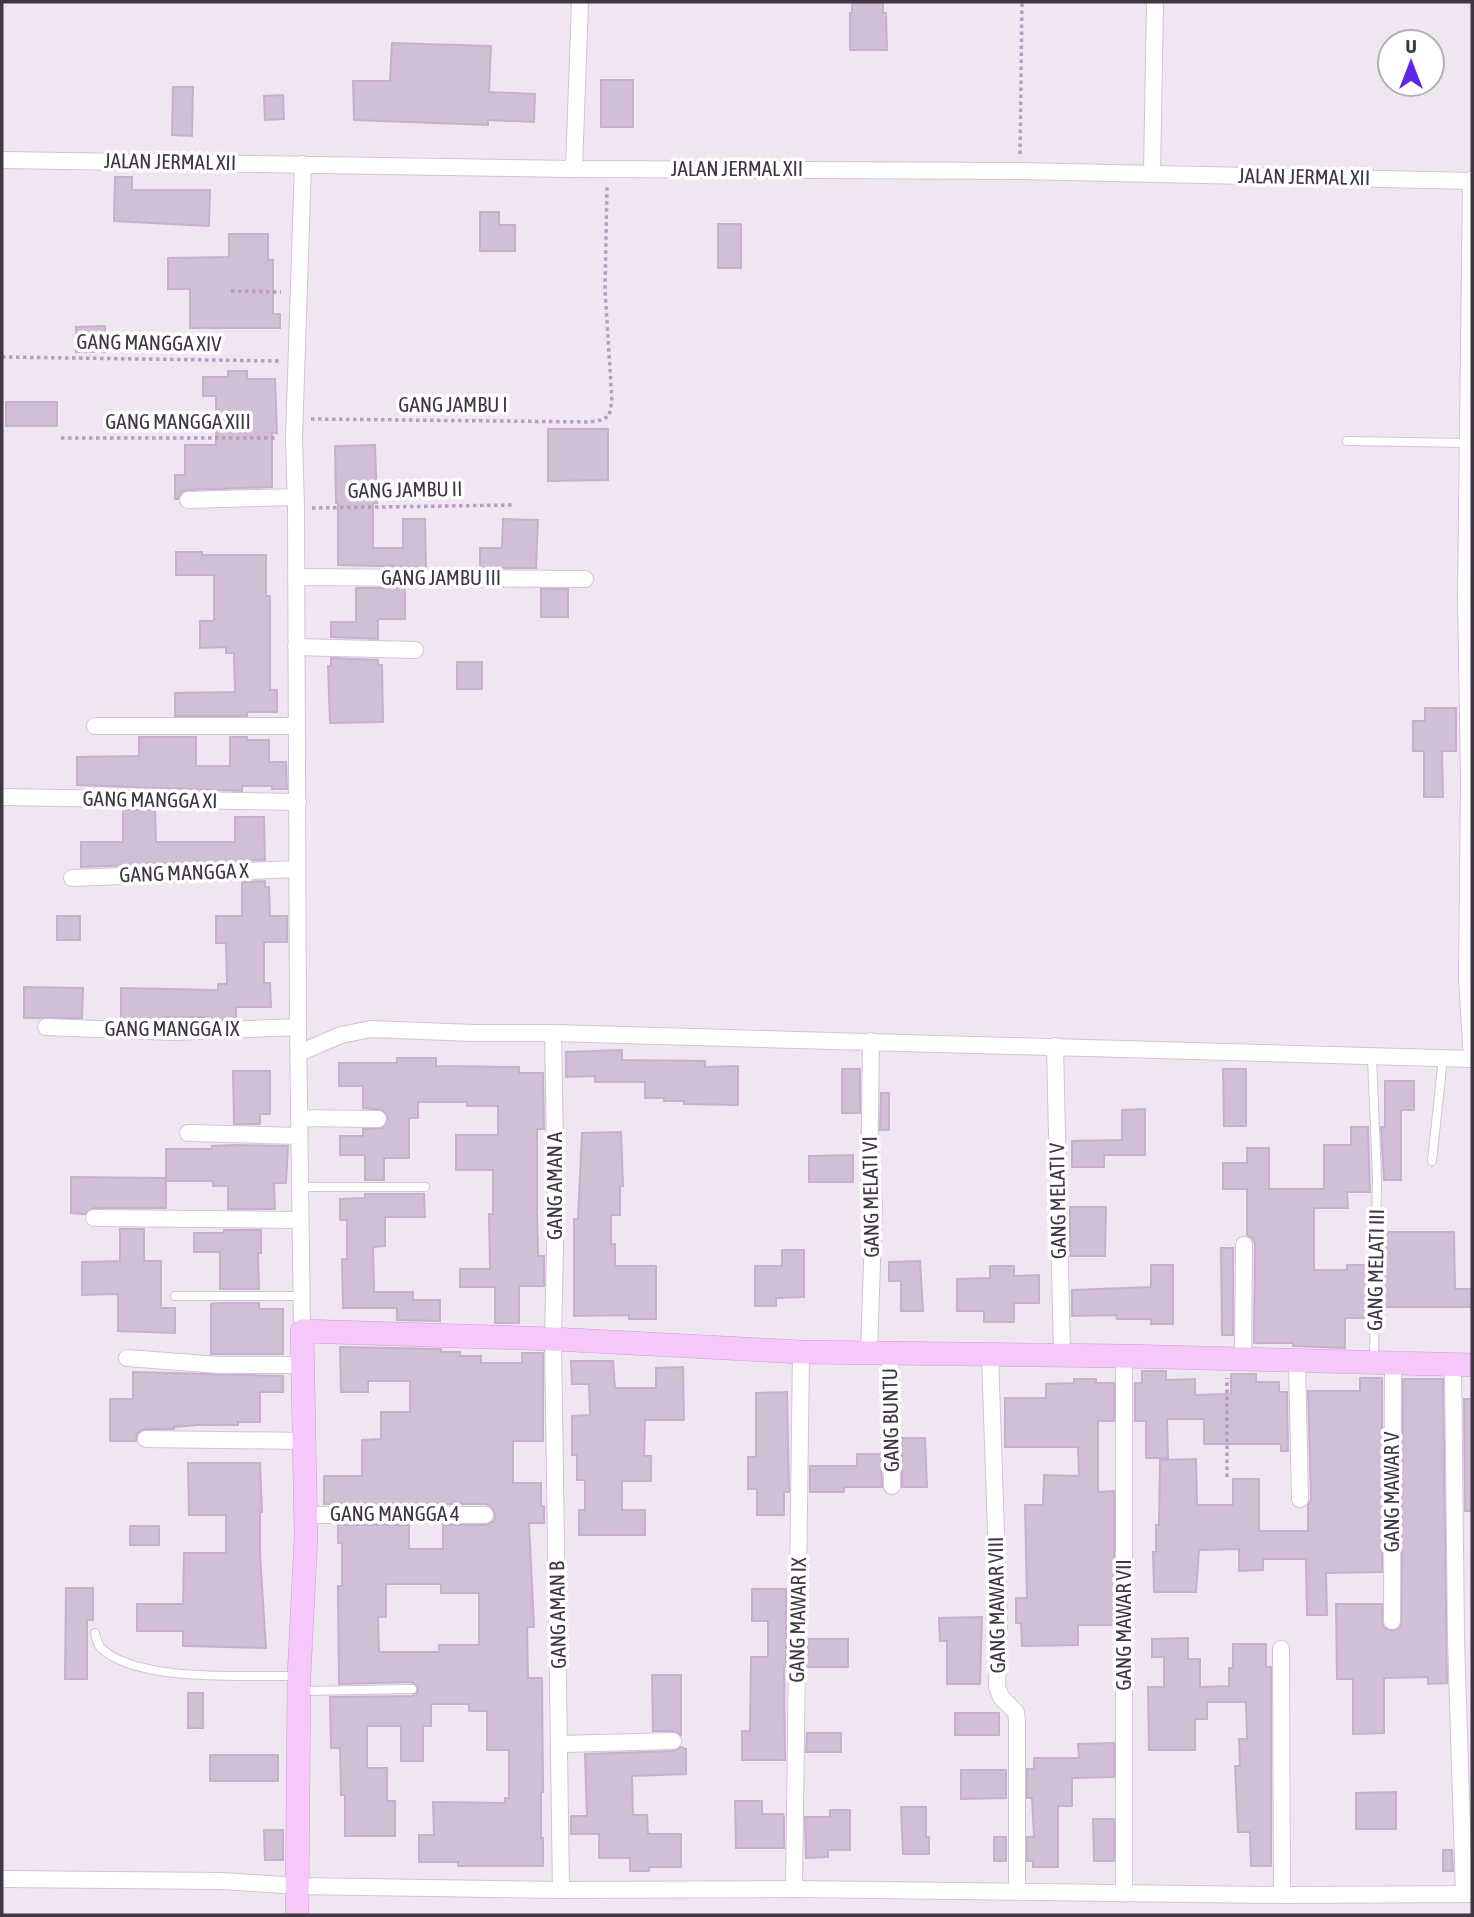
<svg xmlns="http://www.w3.org/2000/svg" width="1474" height="1917" font-family="'Asap Condensed',sans-serif">
	<rect width="100%" height="100%" fill="#f0e6f1"/>
	<!-- building -->
	<path fill="#d0bfd5" stroke="#c6b0cc" stroke-width="2" fill-rule="evenodd" d="M852,2H883V13H886L887,50H850V13H852Z
		M392,43L491,46L489,92L535,94L534,122L488,120V125L354,120L353,81H390Z
		M601,80H633V127H601Z
		M173,87H193L192,136L172,135Z
		M283,95L284,119L265,120L264,96Z
		M115,177H132V190H210L209,226L114,221Z
		M480,212H499V225H515V251H480Z
		M718,224H741V268H718Z
		M229,234H268V260H273V314H280V328H190V289H168V258L229,257Z
		M105,326L106,352H76V327Z
		M228,371H247V379H275L277,433H272V487L188,490L182,491L178,499H175V475H185V445H216V396H203V377H228Z
		M6,402H57V426H6Z
		M548,429H608V480L548,481Z
		M375,445L377,503H373V548H403V519H425L426,567L338,565V503H336L335,446Z
		M503,519L538,520L536,568H480V548H502Z
		M176,552H202V555H266V596H270V690H277V712H247V716H175V693L235,692L234,653H226V647L200,648V621H214V575H176Z
		M356,588H405V619H378V639L331,637V622H356Z
		M541,589H568V617H541Z
		M331,658L378,660V665H382L383,722L330,723L328,666H331Z
		M457,662H482V689H457Z
		M1425,708H1456V751H1442L1443,797H1424V751H1413V721H1425Z
		M139,737H196V766H230V737H247V740H269V762H286L287,789H272V786H242V791L77,785V757L139,756Z
		M123,810H155L156,842H235V817H264L265,860L81,867V842H123Z
		M265,881V887H269L270,916H287V942H264V983H270L271,1007H236V1019L207,1020V1017H163V1021L121,1019V988L218,990V984H227L226,943H216V916H242V882Z
		M57,916H80V940H57Z
		M24,987L83,988L82,1018H24Z
		M622,1050V1060L705,1061V1067L738,1066V1105L684,1104V1101H664V1098H645V1082H595V1076L566,1077V1052Z
		M397,1058H436V1066L519,1067V1073H543L544,1129H537V1214L538,1256H544V1286H519V1323H495V1287H460V1269H490L489,1214H493V1170H456V1135H498V1106H467V1102H418V1118H409V1158H384V1180H365V1155H340V1136H363V1129L382,1128L388,1118L383,1110L363,1108V1086H339V1063H397Z
		M842,1069H860V1113H842Z
		M1223,1069H1246V1126H1224Z
		M233,1071H270V1114H260V1124H234Z
		M1385,1081H1414V1110H1401V1180H1384L1381,1127H1385Z
		M881,1093H889V1130H880Z
		M1145,1109V1155H1104V1167H1072V1141L1122,1140V1110Z
		M1351,1127H1368L1370,1192H1347L1348,1208H1314V1270H1347V1265H1369L1368,1318H1345V1348L1293,1346V1343H1254L1255,1245L1253,1239L1247,1235V1189H1223V1163H1247V1148H1269V1189H1324V1145H1351Z
		M621,1132L623,1186H620V1215H611V1244H615V1266H656V1319H629V1315L574,1316V1219H578L582,1133Z
		M234,1145L288,1146L286,1183H274L275,1209H228V1186H213V1181H166V1149H212V1146Z
		M853,1155V1182H809V1156Z
		M71,1177L166,1178V1208H94L85,1214L71,1213Z
		M365,1194H424L425,1217H385V1246L373,1247L374,1292H413V1300H440V1321L397,1320V1308H343L342,1259H347V1220H340V1199L365,1198Z
		M1070,1207H1106L1105,1256H1070Z
		M120,1229H144V1261H161V1308H175V1333L118,1331V1294L82,1295V1262L120,1261Z
		M224,1230H261V1253H258L259,1289H220V1252H194V1233H224Z
		M1384,1232H1454L1455,1289H1472V1307H1381Z
		M1221,1248H1233V1335H1222Z
		M782,1250H804V1297L776,1298V1306H755V1266H782Z
		M920,1261L923,1311H901V1281H889V1262Z
		M1151,1265H1173V1324H1151V1319H1117L1116,1315L1072,1316V1290L1151,1287Z
		M990,1266H1014V1276L1039,1275V1303H1014V1322H984V1311H957V1279L990,1278Z
		M220,1303H259V1309H283V1354H211V1304Z
		M340,1347L441,1349V1352H460V1356H481V1363H522V1353H543V1441H513V1483H541V1506H544V1523H529L534,1627H527L528,1678H542L543,1792H541V1838H543V1866H458V1862H419V1835H434L433,1802L505,1803V1798H509V1750H487V1711H469V1704H431V1726H423V1761H401V1726H367V1768H387V1801H395V1836H345V1795H341L340,1748H331L330,1697L412,1696L417,1693L418,1688L412,1682L339,1684L338,1586H342V1543H338V1525H409V1549H443V1525H486L494,1521L495,1514L491,1506L485,1504H324V1476H362V1440L381,1439V1412H410V1381H368V1392H341ZM386,1584H441V1593H479V1645H439V1652H379L378,1617H386Z
		M571,1361H613L615,1388H656V1368L683,1367L684,1420H645L644,1456H651V1481H622V1510H645V1535H579V1510H585V1480H577V1455H572V1416L590,1415L589,1384H572Z
		M1142,1371H1166V1380L1195,1379V1395L1231,1394V1374H1256V1382H1279V1392H1287L1288,1451H1281V1444H1204V1419H1167L1168,1458H1146V1421H1135V1383H1142Z
		M133,1372L283,1376V1392H260V1422H238V1425H198L174,1427V1429H145L137,1433L136,1441H110V1399H133Z
		M1360,1378H1382V1572L1326,1573L1327,1615H1307L1306,1559H1263V1570L1239,1571V1549L1199,1550L1196,1592H1154L1153,1552H1156V1525H1159L1160,1460L1196,1459L1197,1505H1233V1479H1259V1531H1308V1505L1311,1499L1308,1391H1360Z
		M1074,1379H1096V1383H1114V1421H1098V1492L1114,1491V1625H1078V1645L1022,1646L1021,1623H1016V1598H1027L1025,1505H1043L1044,1475L1079,1476L1078,1447H1005V1398H1046V1384L1074,1383Z
		M1403,1379H1443L1447,1683L1428,1684V1677L1384,1678V1733L1353,1734V1679H1337L1336,1604H1382L1383,1627L1393,1631L1401,1626Z
		M787,1392L789,1492H784V1515H757V1489H748V1457H756V1393Z
		M1464,1399H1472V1511H1465Z
		M902,1438H925L927,1487H902Z
		M857,1454H881L882,1487H844V1492H810V1466H857Z
		M188,1463H260L262,1512H260V1554L266,1648L183,1646V1631H137V1604H183L184,1553H226V1515H189Z
		M130,1526H159V1545H130Z
		M66,1588H93V1620H87V1679H65Z
		M752,1589H786V1667H784L785,1760H742V1731H750L751,1657H768V1621H752Z
		M982,1617L980,1684H947V1641H940L939,1618Z
		M1188,1638V1659H1200V1687L1229,1686V1668H1233V1644H1266V1667H1271V1866H1251L1250,1832H1238L1235,1766H1240L1239,1739H1247L1246,1702H1207V1719H1195V1750H1149L1148,1687H1164V1657H1152V1639Z
		M808,1639H848V1667H807Z
		M652,1675H681V1735L673,1731H653Z
		M188,1693H203V1728H188Z
		M955,1713H999V1735H955Z
		M807,1733H841V1752H806Z
		M1114,1743V1777L1072,1778V1806H1058V1867H1033V1861H1027V1837H1034L1032,1798H1027V1769H1034V1758H1079L1078,1744Z
		M681,1747L686,1749V1774L632,1776L633,1815H647L648,1834H681V1867H649V1871H630V1858H599V1834H571V1816H587L585,1754L673,1751Z
		M210,1755H278V1781H210Z
		M961,1770H1006V1798L961,1799Z
		M1396,1792V1829H1356V1793Z
		M735,1801H762V1814H783L784,1817V1848H736Z
		M901,1807H926V1837H929V1854H903Z
		M830,1810H850V1850H828V1857L806,1858L805,1817H830Z
		M1093,1819H1114V1861H1094Z
		M264,1830H283V1860H265Z
		M994,1837H1006V1861H994Z
		M1443,1850H1452L1453,1871H1443Z"/>
	<g fill="none" stroke-linecap="round" stroke-linejoin="round">
		<!-- lane casing -->
		<g stroke="#d3c3d7" stroke-width="10">
			<path id="lane" d="M1347,441L1468,443
				M1372,1057L1377,1177L1374,1362
				M1432,1161L1443,1058
				M301,1187H425
				M175,1296H301
				M95,1633C97,1639 97,1644 101,1648C137,1683 247,1675 296,1676
				M302,1691L412,1689"/>
		</g>
		<!-- street casing -->
		<g stroke="#d3c3d7" stroke-width="18">
			<path id="street" d="M2,160L574,169L1020,171L1472,181
				M574,169L580,2
				M1152,174L1155,2
				M1471,180L1466,597L1469,779L1467,977L1472,1059
				M188,500L295,497
				M296,577L585,579
				M296,647L415,650
				M95,726H296
				M2,797L298,802
				M72,878L297,869
				M46,1027L174,1032L298,1027
				M553,1033L556,1202L553,1339L561,1890
				M1055,1046L1062,1355
				M299,1053L341,1035L371,1029L473,1033H553L1472,1059
				M299,1118L378,1119
				M188,1133L299,1136
				M94,1218L300,1220
				M302,1331L298,1027L296,508L294,437L303,164
				M869,1353L874,1203L869,1187L871,1041
				M890,1353L892,1486
				M990,1355L999,1620L997,1687L1001,1697L1016,1712L1017,1721V1891
				M127,1358L219,1365H303
				M1243,1359L1244,1245
				M1297,1360L1300,1499
				M1453,1365L1456,1638L1464,1893
				M146,1439L305,1441
				M305,1515H485
				M1392,1621L1393,1363
				M1281,1649L1282,1895
				M561,1744L673,1741
				M2,1879L223,1881L298,1886L561,1890L794,1889L1282,1895L1472,1894
				M794,1889L801,1352
				M1124,1894V1356"/>
		</g>
		<!-- secondary casing -->
		<g stroke="#ce9dd4" stroke-width="24">
			<path id="secondary" d="M297,1915L299,1676L306,1537L302,1331L553,1339L801,1352L1124,1356L1472,1365"/>
		</g>
		<!-- path -->
		<path stroke="#b69cbd" stroke-width="3.5" stroke-dasharray="3.5 3.5" stroke-linecap="butt" d="M1020,154L1022,2
			M231,291L281,292
			M2,357L280,361
			M311,419L590,422L601,420L609,416L612,401L605,290L607,185
			M61,438H276
			M312,508L514,505
			M1227,1477V1378"/>
		<!-- lane -->
		<use href="#lane" stroke="#fff" stroke-width="8"/>
		<!-- street -->
		<use href="#street" stroke="#fff" stroke-width="16"/>
		<!-- secondary -->
		<use href="#secondary" stroke="#f5c7fa" stroke-width="23"/>
	</g>
	<g text-anchor="middle" stroke-width="7" stroke-linejoin="round" paint-order="stroke">
		<!-- street labels -->
		<g font-size="21" fill="#403644" stroke="#fff">
			<text transform="translate(170 162) rotate(1)" y="7">JALAN JERMAL XII</text>
			<text x="737" y="176">JALAN JERMAL XII</text>
			<text transform="translate(1304 177) rotate(1)" y="7">JALAN JERMAL XII</text>
			<text transform="translate(149 343) rotate(1)" y="7">GANG MANGGA XIV</text>
			<text x="453" y="412">GANG JAMBU I</text>
			<text x="178" y="429">GANG MANGGA XIII</text>
			<text transform="translate(405 490) rotate(-1)" y="7">GANG JAMBU II</text>
			<text x="441" y="585">GANG JAMBU III</text>
			<text transform="translate(150 800) rotate(1)" y="7">GANG MANGGA XI</text>
			<text transform="translate(184 873) rotate(-2)" y="7">GANG MANGGA X</text>
			<text x="172" y="1036">GANG MANGGA IX</text>
			<text transform="translate(555 1186) rotate(-90)" y="7">GANG AMAN A</text>
			<text transform="translate(871 1197) rotate(-91)" y="7">GANG MELATI VI</text>
			<text transform="translate(1058 1201) rotate(-91)" y="7">GANG MELATI V</text>
			<text transform="translate(1376 1270) rotate(-89)" y="7">GANG MELATI III</text>
			<text transform="translate(891 1420) rotate(-91)" y="7">GANG BUNTU</text>
			<text transform="translate(1392 1492) rotate(-90)" y="7">GANG MAWAR V</text>
			<text x="395" y="1521">GANG MANGGA 4</text>
			<text transform="translate(997 1605) rotate(-91)" y="7">GANG MAWAR VIII</text>
			<text transform="translate(558 1615) rotate(-91)" y="7">GANG AMAN B</text>
			<text transform="translate(798 1620) rotate(-89)" y="7">GANG MAWAR IX</text>
			<text transform="translate(1124 1625) rotate(-90)" y="7">GANG MAWAR VII</text>
		</g>
	</g>
	<!-- border -->
	<rect width="1474" height="1917" fill="none" stroke="#403644" stroke-width="7"/>
	<!-- north arrow -->
	<g transform="translate(1411 63)"><circle r="33" fill="#ffffff" stroke="#b3afb4" stroke-width="2"/>
	<path d="M0-5L12 26L0 18L-12 26Z" fill="#6025e9"/>
	<text y="-10" font-size="19" font-weight="bold" text-anchor="middle" fill="#403644">U</text>
	</g>
</svg>
